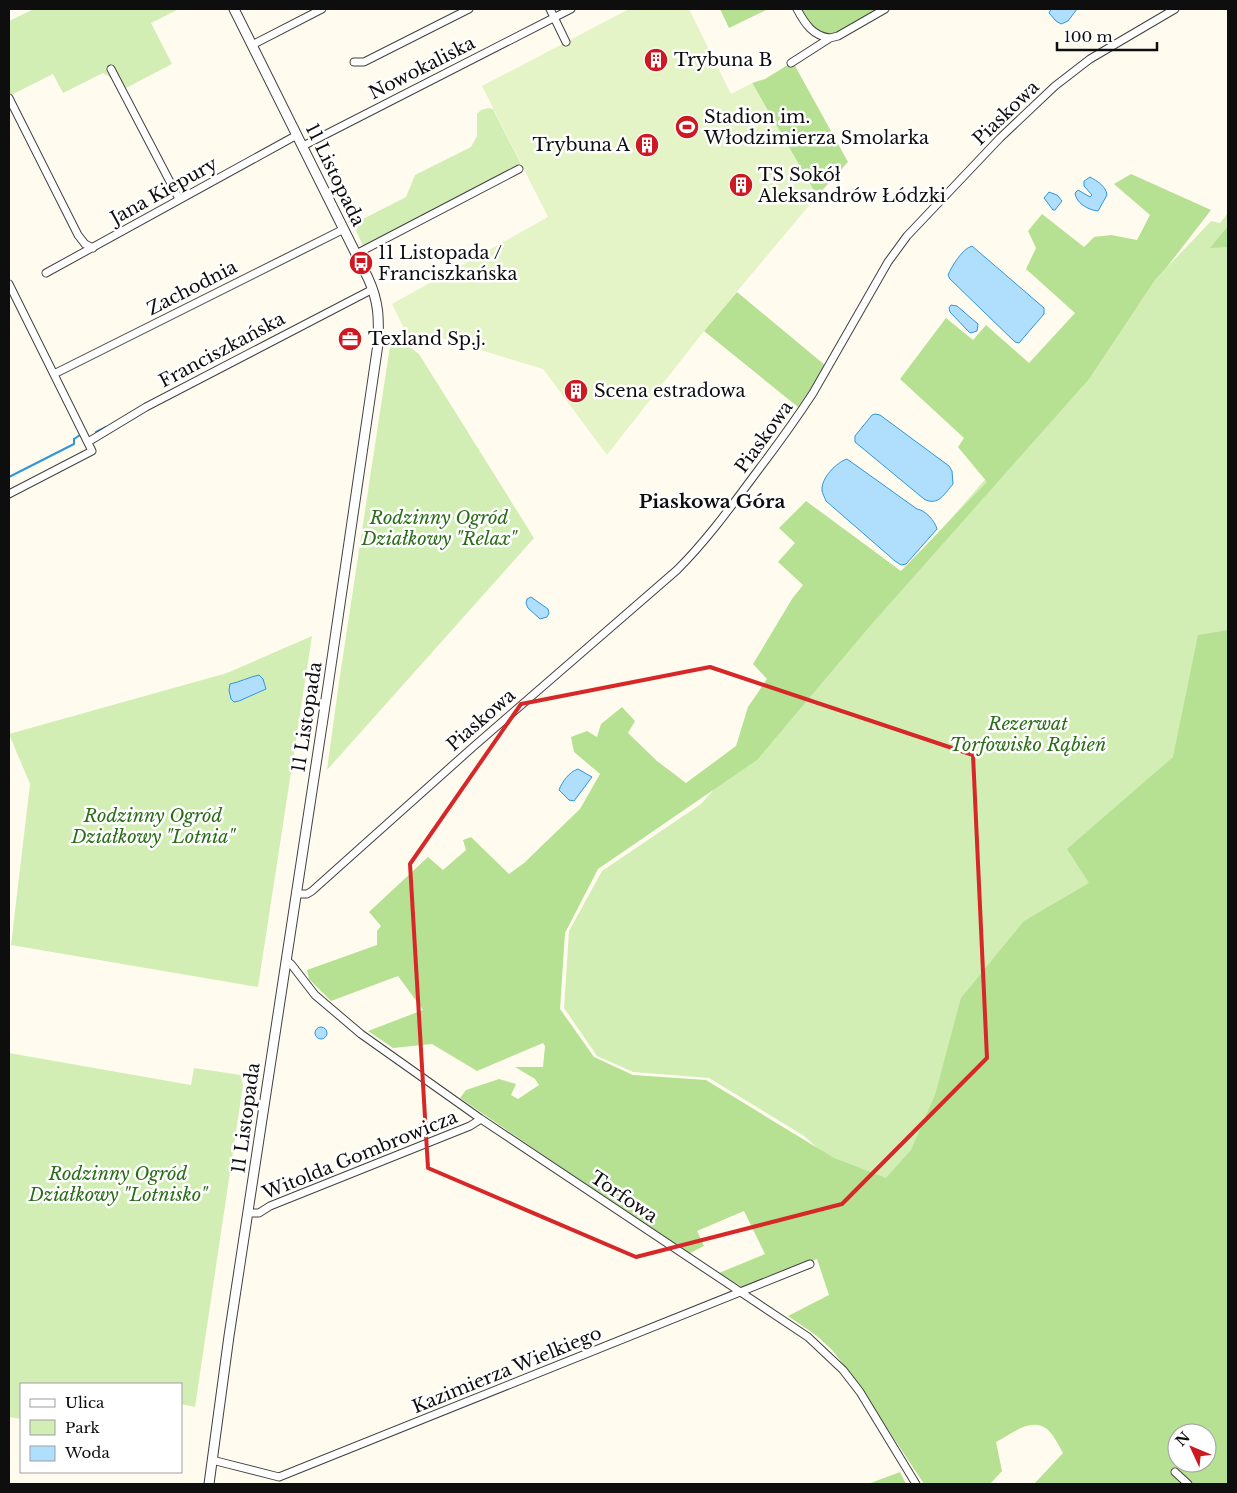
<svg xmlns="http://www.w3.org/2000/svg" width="1237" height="1493" font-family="'Libre Baskerville',serif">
	<rect width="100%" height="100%" fill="#fffcef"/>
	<!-- green -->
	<path fill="#d3eeb5" d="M34,9H179L151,23L172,64L126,88L103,73L63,93L53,74L9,96V21Z
		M488,108L493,109L521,164L363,246L353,224L406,197L415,175L471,147L477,136V114L481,110Z
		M1228,213V851L931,1172L860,1186L804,1136L709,1078L633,1072L597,1056L564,1008L569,931L602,871L701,804L1138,305L1155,280L1211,221L1220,223Z
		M406,344L419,354L534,538L327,770L338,689L390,346Z
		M312,636L258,987L11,945L30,784L9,734L227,673Z
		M9,1053L191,1085L194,1068L241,1075L243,1085L195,1407L181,1404V1384H21V1419L9,1417Z"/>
	<!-- forest -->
	<path fill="#b6e092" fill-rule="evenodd" d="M720,9H768L729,28Z
		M797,9H878L830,38L821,37Z
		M791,63L794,64L848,162L817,196L752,83L765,79Z
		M1131,174L1211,210L1167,267L1155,280L1089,379L870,626L757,760L598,869L565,933L560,1009L594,1057L633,1075L706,1080L834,1158L886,1178L911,1150L935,1095L961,998L1024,921L1089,883L1067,849L1173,757L1198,635L1228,630V1484H1034L1063,1453C1059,1446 1054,1435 1047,1429C1031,1417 1011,1434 996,1442L1002,1471L990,1484H924L856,1381L833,1351L817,1336L788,1316L829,1295L817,1259L744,1288L719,1273L765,1254L744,1211L697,1231L704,1246L688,1254L460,1098L466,1090L499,1079L516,1084L511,1095L518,1099L539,1085L535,1079L515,1067H543L545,1046L543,1043L477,1071L432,1044L393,1048L368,1031L423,1010L398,976L331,1001L309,979L307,970L377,945V931L381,926L369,912L428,857L443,870L466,850L463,840L471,837L509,874L524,863L580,809L600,774L574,752L571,737L587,731L597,737L601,724L622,707L635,721L628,733L657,761L686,783L736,746L748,707L767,679L753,664L792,599L803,585L778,562L795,543L779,528L806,501L901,571L987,482L958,447L964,438L900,379L946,318L973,340L986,325L1029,363L1075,313L1026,269L1036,248L1028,231L1042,214L1084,247L1094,237L1111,235L1137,240L1150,215L1114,184ZM1177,1433H1207V1463H1177Z
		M1228,226V247L1210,248Z
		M737,292L826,366L798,407L704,331Z
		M900,1472L906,1484H868Z"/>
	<!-- pitch -->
	<path fill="#e5f4c7" d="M629,9H689L731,94L752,83L817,196L704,331L607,455L543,369L444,339L411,343L392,304L548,217L482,86Z"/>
	<!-- water -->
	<path fill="#afdffc" stroke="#2e96da" d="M1051,9H1077L1068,21L1061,24L1056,21L1049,13Z
		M1090,177C1097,181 1106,186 1107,195L1098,211C1088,210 1076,203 1075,193L1078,190L1090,197L1092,195L1084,186V181Z
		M1049,192L1057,195L1062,201L1055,210H1053L1044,198Z
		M972,246L1044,308V314L1019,343L1015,342L950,279L948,275C952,266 962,249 972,246Z
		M951,305L957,306L978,324L977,331L971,333L969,332L950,312L949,308Z
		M875,414L880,415L949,466L952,471L953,484C945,493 938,507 924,499L855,442V436L872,415Z
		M847,459L917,509C925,510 935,521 937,529L906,564L901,565L895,561L826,501C825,498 822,493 822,490C821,478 837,462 847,459Z
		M531,597L548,609L549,613L547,617L540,619L528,608L526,603L527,599Z
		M259,675L263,679L266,689L239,701L234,702L231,699L229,690L230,684C240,682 249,677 259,675Z
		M578,769L592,777L574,801L569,800L559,790C562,782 569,772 578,769Z
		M315 1033a6 6 0 1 1 12 0a6 6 0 1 1-12 0Z"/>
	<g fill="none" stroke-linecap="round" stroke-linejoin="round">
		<!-- stream -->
		<path stroke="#2e96da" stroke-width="2" d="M96,432L106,427
			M9,477L74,444V439L80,435"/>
		<!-- minor casing -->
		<g stroke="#414141" stroke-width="9">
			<path id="minor" d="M550,9L566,42
				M797,9C805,24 813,36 830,38
				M252,45L322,9
				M354,62H364L469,9
				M791,63L830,38L838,36L885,9
				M111,69L179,199
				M9,98L78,235L85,244L93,248
				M303,146L571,9
				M356,254L519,169
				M46,273L297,135
				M9,284L92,451L9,494
				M54,374L344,229
				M88,442L146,407L373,289
				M296,894H307L312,891L473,747L677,570C708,539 733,504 759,469C778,444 796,419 813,393L888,262L907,236L1000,138L1055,86L1090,59L1175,9
				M287,961L291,964L315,995L361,1034L481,1119L808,1337L843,1370L860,1392L916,1484
				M248,1213H259L270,1206L470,1126L481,1119
				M212,1460L279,1477L810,1264
				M1175,1472L1188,1484"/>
		</g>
		<!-- tertiary casing -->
		<g stroke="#414141" stroke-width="11">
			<path id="tertiary" d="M209,1484L229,1336L328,686L378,344C379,318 379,302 368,278L234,9"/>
		</g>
		<!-- minor -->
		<use href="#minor" stroke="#fff" stroke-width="7"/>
		<!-- tertiary -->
		<use href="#tertiary" stroke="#fff" stroke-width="9"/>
	</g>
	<!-- marked area -->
	<path fill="none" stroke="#d62828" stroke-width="4" stroke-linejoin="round" d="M710,667L973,755L987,1058L842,1204L636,1257L428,1168L410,864L521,704Z"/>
	<!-- icons -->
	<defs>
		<g id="building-disc" transform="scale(1.25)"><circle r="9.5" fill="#cc1922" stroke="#fff"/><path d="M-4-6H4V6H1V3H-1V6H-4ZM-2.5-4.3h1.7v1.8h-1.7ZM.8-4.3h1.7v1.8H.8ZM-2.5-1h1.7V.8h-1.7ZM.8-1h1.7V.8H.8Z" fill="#fff"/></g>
		<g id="stadium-disc" transform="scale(1.25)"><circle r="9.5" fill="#cc1922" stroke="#fff"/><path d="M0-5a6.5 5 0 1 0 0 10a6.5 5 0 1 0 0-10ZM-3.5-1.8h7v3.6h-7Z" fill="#fff"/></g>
		<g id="bus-disc" transform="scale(1.25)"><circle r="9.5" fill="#cc1922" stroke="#fff"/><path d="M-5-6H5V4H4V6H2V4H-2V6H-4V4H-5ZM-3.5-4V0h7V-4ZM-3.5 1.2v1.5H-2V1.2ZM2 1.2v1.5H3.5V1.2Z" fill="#fff"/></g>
		<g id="office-disc" transform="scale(1.25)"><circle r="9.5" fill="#cc1922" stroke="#fff"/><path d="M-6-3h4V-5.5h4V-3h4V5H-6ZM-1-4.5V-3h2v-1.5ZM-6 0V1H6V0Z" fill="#fff"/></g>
	</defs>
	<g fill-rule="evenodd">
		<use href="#building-disc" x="656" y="60"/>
		<use href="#stadium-disc" x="687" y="127"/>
		<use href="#building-disc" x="647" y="145"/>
		<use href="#building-disc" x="741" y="185"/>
		<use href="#bus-disc" x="361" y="263"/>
		<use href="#office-disc" x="350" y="339"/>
		<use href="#building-disc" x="576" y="391"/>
	</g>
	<g text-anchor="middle" stroke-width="5" stroke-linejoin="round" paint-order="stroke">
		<!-- poi labels -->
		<g font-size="18" fill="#0e0e0e" stroke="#fff" text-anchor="start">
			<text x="674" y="66">Trybuna B</text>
			<text x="704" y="123">Stadion im.<tspan x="704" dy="21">Włodzimierza Smolarka</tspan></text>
			<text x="630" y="151" text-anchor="end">Trybuna A</text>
			<text x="758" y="181">TS Sokół<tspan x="758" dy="21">Aleksandrów Łódzki</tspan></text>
			<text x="378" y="259">11 Listopada /<tspan x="378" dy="21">Franciszkańska</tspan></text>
			<text x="368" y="345">Texland Sp.j.</text>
			<text x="594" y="397">Scena estradowa</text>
		</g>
		<!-- street labels -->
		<g font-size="18" fill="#0e0e0e" stroke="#fff">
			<text transform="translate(422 68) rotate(-27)" y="6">Nowokaliska</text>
			<text transform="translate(1006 113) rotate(-44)" y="6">Piaskowa</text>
			<text transform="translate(335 175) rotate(64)" y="6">11 Listopada</text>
			<text transform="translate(164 191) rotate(-29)" y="6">Jana Kiepury</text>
			<text transform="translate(192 288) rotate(-27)" y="6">Zachodnia</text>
			<text transform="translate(222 350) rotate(-28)" y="6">Franciszkańska</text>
			<text transform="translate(764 437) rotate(-54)" y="6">Piaskowa</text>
			<text transform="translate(307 717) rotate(-81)" y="6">11 Listopada</text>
			<text transform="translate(481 720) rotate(-41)" y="6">Piaskowa</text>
			<text transform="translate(246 1118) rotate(-82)" y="6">11 Listopada</text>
			<text transform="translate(360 1155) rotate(-22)" y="6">Witolda Gombrowicza</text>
			<text transform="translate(624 1197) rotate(34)" y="6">Torfowa</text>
			<text transform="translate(507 1370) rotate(-22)" y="6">Kazimierza Wielkiego</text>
		</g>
		<!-- park labels -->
		<g font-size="18" font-style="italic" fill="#2a6d18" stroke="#fff">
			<text x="439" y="524">Rodzinny Ogród<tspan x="439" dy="21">Działkowy "Relax"</tspan></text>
			<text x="1028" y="730">Rezerwat<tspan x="1028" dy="21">Torfowisko Rąbień</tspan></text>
			<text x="153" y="822">Rodzinny Ogród<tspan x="153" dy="21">Działkowy "Lotnia"</tspan></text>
			<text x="118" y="1180">Rodzinny Ogród<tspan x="118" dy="21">Działkowy "Lotnisko"</tspan></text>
		</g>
		<!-- neighbourhood labels -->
		<g font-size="19" font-weight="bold" fill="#0e0e0e" stroke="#fff">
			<text x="712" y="508">Piaskowa Góra</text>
		</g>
	</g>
	<!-- border -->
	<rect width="1237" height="1493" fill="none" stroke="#0e0e0e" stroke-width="20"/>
	<!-- legend -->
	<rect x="20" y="1383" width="162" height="90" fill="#ffffff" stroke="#9f9f9f"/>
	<rect x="30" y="1399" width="25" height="8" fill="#ffffff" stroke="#9f9f9f"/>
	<text x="65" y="1408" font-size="15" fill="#0e0e0e">Ulica</text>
	<rect x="30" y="1420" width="25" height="15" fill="#d3eeb5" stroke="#9f9f9f"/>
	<text x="65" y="1433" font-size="15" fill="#0e0e0e">Park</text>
	<rect x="30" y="1446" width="25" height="15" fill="#afdffc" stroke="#9f9f9f"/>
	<text x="65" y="1458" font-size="15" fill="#0e0e0e">Woda</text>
	<!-- north arrow -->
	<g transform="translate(1192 1448) rotate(314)"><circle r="24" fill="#ffffff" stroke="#9f9f9f"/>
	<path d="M0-4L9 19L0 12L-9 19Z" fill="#cc1922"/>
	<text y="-8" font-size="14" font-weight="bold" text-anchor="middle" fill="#0e0e0e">N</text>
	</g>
	<!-- scale -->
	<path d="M1057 42v8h100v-8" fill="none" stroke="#0e0e0e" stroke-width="2.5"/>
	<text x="1064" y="42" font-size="15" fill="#0e0e0e" stroke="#ffffff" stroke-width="4" paint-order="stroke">100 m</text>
</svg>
